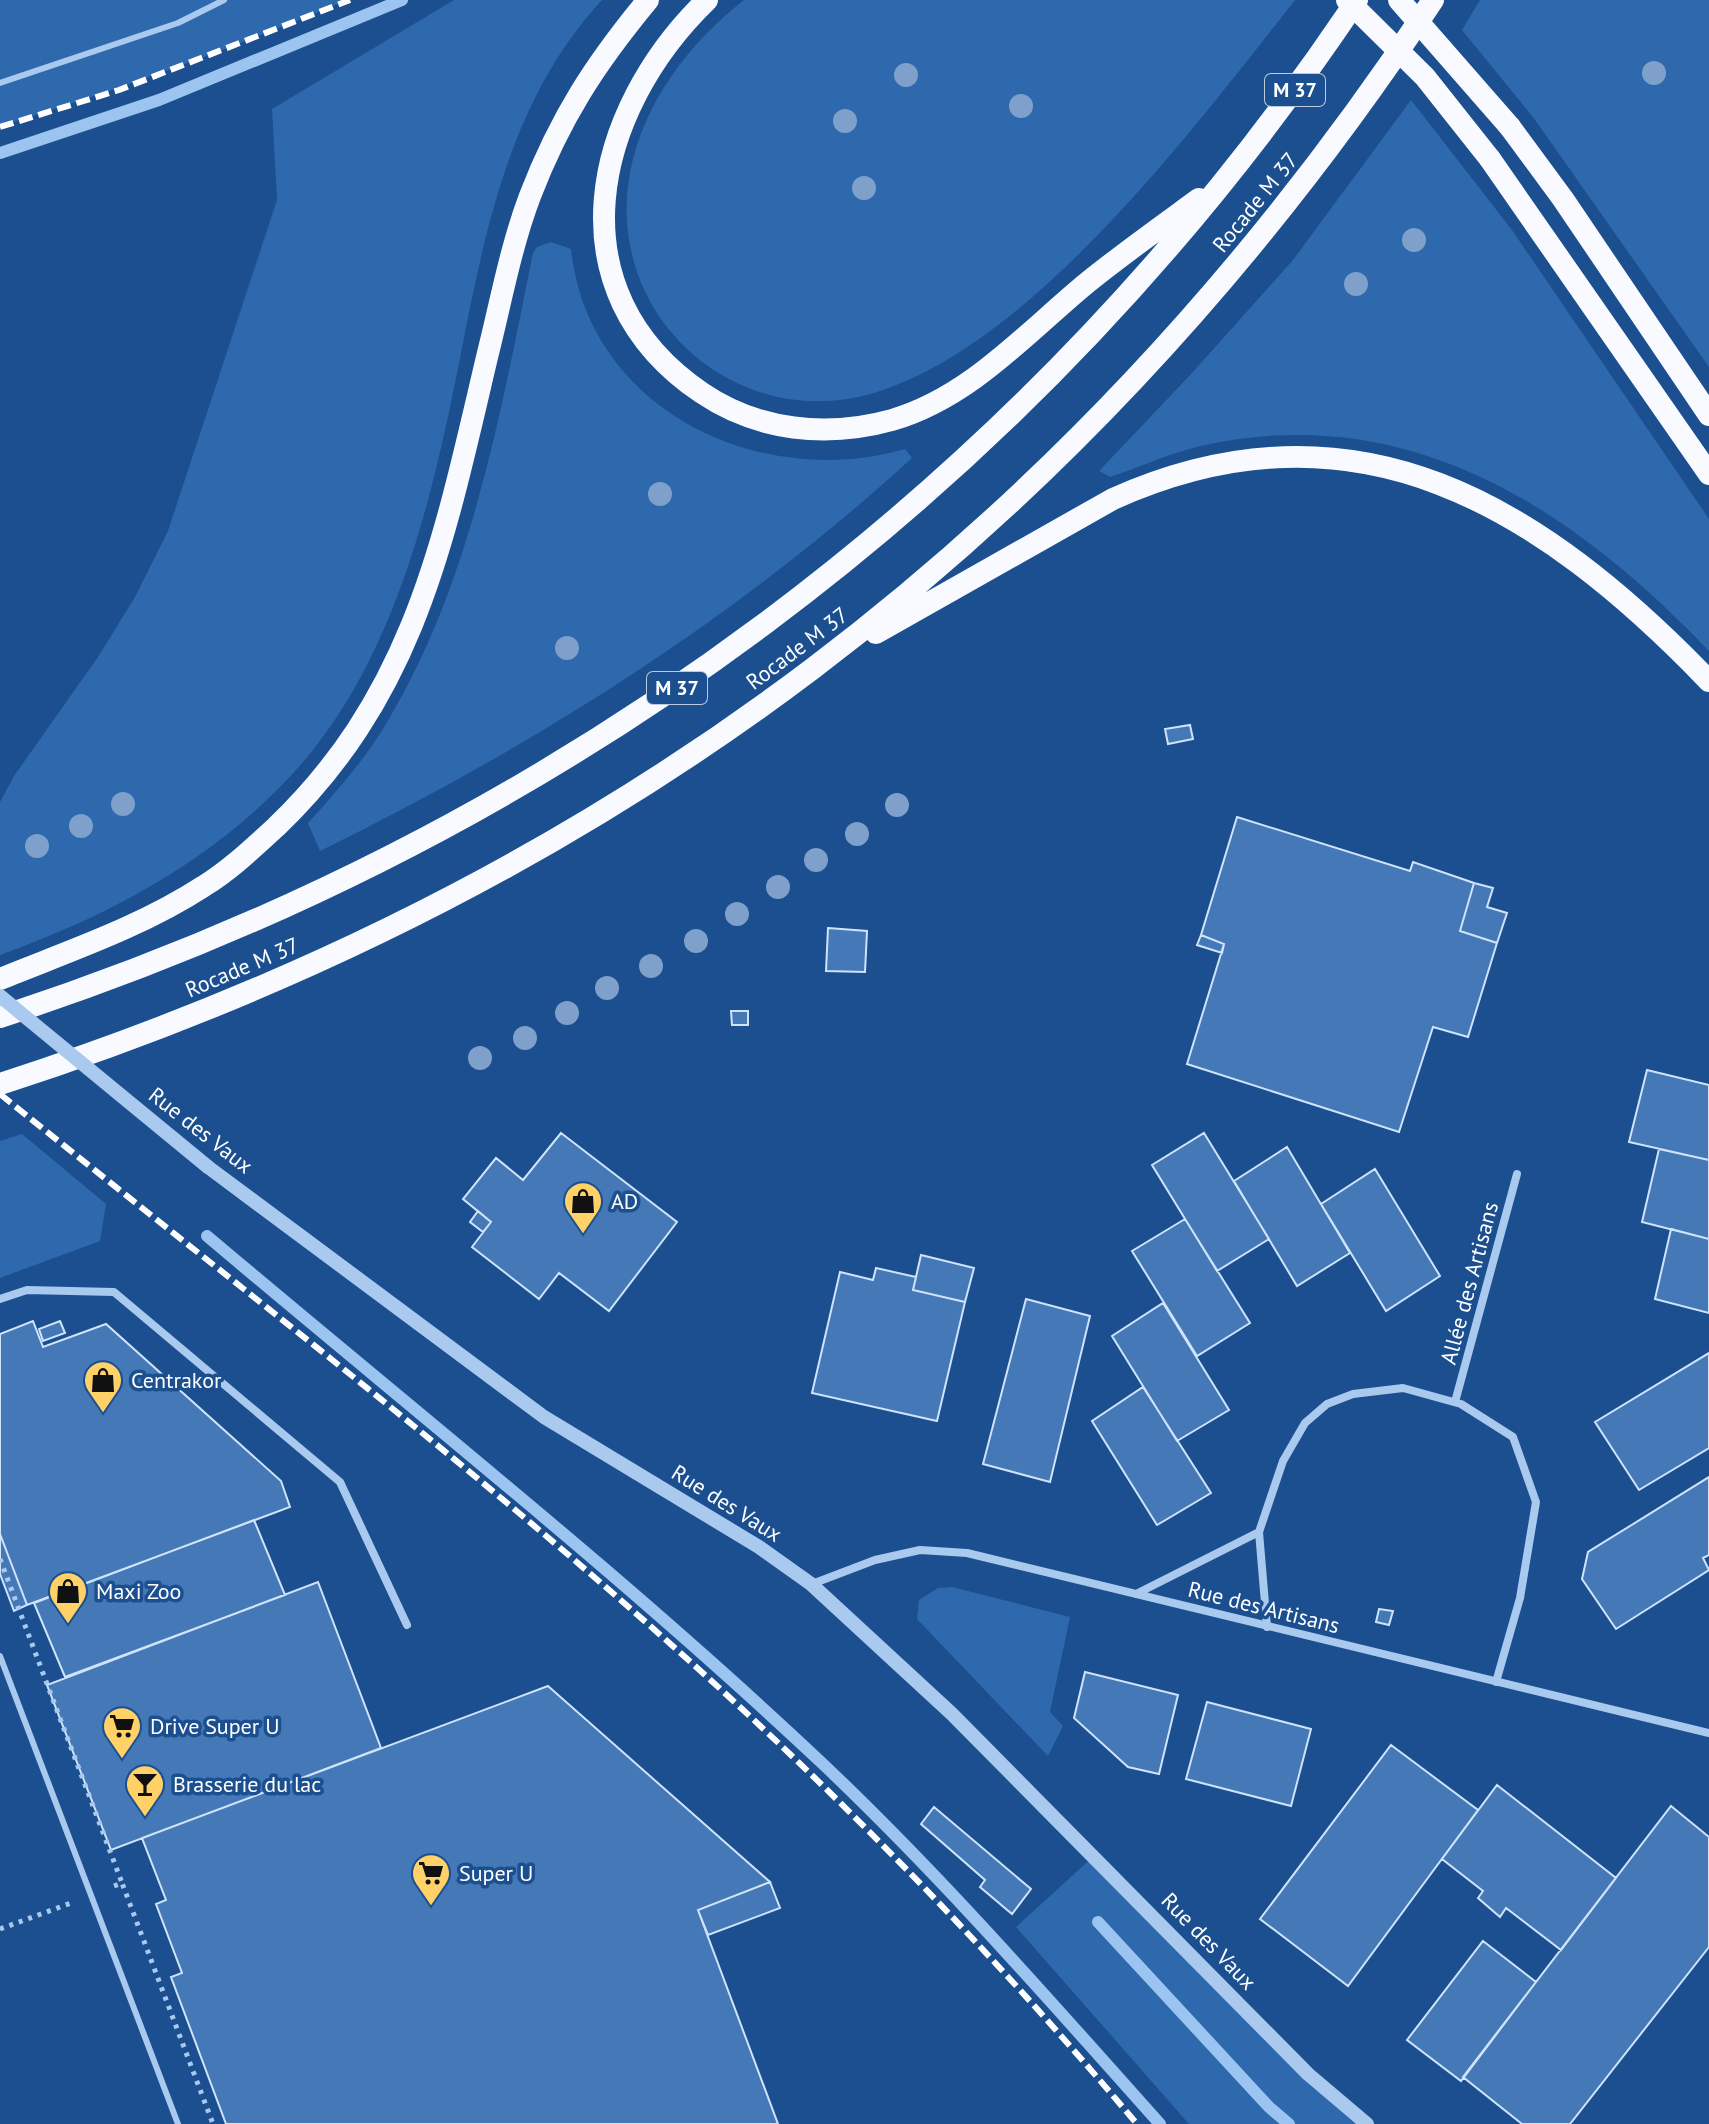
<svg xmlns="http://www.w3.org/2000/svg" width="1709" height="2124" font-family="'PT Sans',sans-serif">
	<rect width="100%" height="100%" fill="#1b4f8f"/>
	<!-- green -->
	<path fill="#2e69ad" d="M0,0H347C233,48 119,90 0,126Z
		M454,0H602C514,95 487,220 463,343C435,486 400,649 303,762C222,856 114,914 0,955V802L14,776L98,657L135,597L168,531L277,200L272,109Z
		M744,0H1295C1195,127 1038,337 883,390C743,439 603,320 630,173C643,103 689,43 744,0Z
		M1480,0H1709V367L1533,117L1462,30Z
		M1411,100L1512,230L1709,519V651C1572,508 1408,399 1201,446C1169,453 1141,467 1110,477L1099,471L1192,373L1293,260Z
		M551,242L571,249C588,410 760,491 905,449L912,458C736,619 534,746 320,851L308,823C338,790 368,756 390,717C472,578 501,410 533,253L537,247Z
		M22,1134L106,1204L100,1241L0,1278V1141Z
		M952,1587L1070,1617L1050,1712L1063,1726L1048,1756L917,1619L919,1600L938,1588Z
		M1095,1855L1367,2124H1189L1016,1927Z"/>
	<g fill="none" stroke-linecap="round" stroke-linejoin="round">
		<!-- stream -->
		<path stroke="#9cc4f0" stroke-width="12" d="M0,153L159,100L402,0
			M207,1236C414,1411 627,1579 824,1765C943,1878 1051,2002 1160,2124
			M1098,1922L1269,2107L1289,2124"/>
	</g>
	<!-- building -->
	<path fill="#4478b7" stroke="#cfe3fa" stroke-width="2" d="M1190,725L1193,739L1168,744L1165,729Z
		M1237,817L1410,871L1413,862L1474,883L1460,931L1497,943L1468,1037L1433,1027L1399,1132L1187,1064L1224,944L1201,935Z
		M1474,883L1493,888L1487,907L1507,913L1497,943L1460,931Z
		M828,928L867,931L865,972L826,971Z
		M1201,935L1224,944L1222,953L1197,945Z
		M731,1011H748V1025H732Z
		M1647,1070L1709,1085V1160L1629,1142Z
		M561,1133L677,1222L609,1311L559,1273L539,1299L472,1247L491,1222L463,1199L496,1158L523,1180Z
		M1204,1133L1269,1239L1217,1271L1152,1165Z
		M1287,1147L1350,1253L1297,1286L1234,1181Z
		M1659,1149L1709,1160V1239L1642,1222Z
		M1375,1169L1440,1276L1386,1311L1321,1204Z
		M478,1211L491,1222L483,1232L470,1222Z
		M1185,1219L1250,1323L1197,1356L1132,1251Z
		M1671,1229L1709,1239V1313L1655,1299Z
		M921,1255L974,1268L965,1302L913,1290Z
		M876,1268L916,1277L913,1290L965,1302L937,1421L812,1393L840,1272L873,1280Z
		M1026,1299L1090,1316L1050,1482L983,1464Z
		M1163,1303L1229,1410L1177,1441L1112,1336Z
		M33,1321L43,1347L106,1324L281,1481L290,1507L27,1605L0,1534V1334Z
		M60,1321L65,1333L43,1341L39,1329Z
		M1709,1353V1448L1639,1490L1595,1422Z
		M1143,1387L1211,1493L1157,1525L1092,1421Z
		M1709,1477V1555L1703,1558L1709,1570L1616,1629L1582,1579L1588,1552Z
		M254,1520L285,1595L65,1677L34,1603Z
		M0,1534L27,1605L14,1611L0,1574Z
		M318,1582L381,1748L111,1850L47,1685Z
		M1379,1609L1393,1611L1389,1625L1376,1622Z
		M1085,1672L1178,1695L1159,1774L1128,1767L1074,1718Z
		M548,1686L770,1882L698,1910L778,2124H226L171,1977L182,1973L156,1904L166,1900L142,1838Z
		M1207,1702L1311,1729L1291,1806L1186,1779Z
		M1391,1745L1478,1810L1348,1986L1260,1919Z
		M1497,1785L1616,1878L1561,1950L1506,1908L1500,1917L1478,1898L1483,1891L1442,1859Z
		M1671,1806L1709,1837V1947L1570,2124H1522L1463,2077Z
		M934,1807L1031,1889L1012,1914L980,1887L985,1880L921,1824Z
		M770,1882L780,1908L708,1935L698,1910Z
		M1483,1941L1536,1982L1461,2081L1407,2040Z"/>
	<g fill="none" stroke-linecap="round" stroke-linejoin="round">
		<!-- path -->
		<path stroke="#a9c9ee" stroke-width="5" stroke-dasharray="4 6" stroke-linecap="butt" d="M0,1559L122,1883
			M114,1886L122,1883L213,2124
			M0,1929L71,1903"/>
		<!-- service -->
		<path stroke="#a9c9ee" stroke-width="6" d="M0,83L178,23L224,0
			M0,1656L178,2124"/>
		<!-- minor -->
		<path stroke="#a9c9ee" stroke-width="8" d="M0,1299L27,1290L114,1292L340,1482L407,1625
			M1455,1402L1517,1174
			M812,1584L875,1560L920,1550L967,1553L1709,1733
			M1136,1594L1259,1532
			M1267,1627L1259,1532L1283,1461L1305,1423L1327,1404L1353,1394L1403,1388L1461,1404L1513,1437L1536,1502L1520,1598L1496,1682"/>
		<!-- tertiary -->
		<path stroke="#a9c9ee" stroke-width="14" d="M208,1167L544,1417L759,1547L811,1584L952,1714L1308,2074L1367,2124"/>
		<!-- trunk -->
		<path stroke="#f8faff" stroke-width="22" d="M707,0C592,111 551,291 702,393C758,431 827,438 892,420C971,397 1027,332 1088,282C1124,253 1162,226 1199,199
			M1510,127L1563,199L1709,415
			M1490,159L1709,474
			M876,633L1113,499C1356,390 1541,507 1709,681
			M0,979C69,951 141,927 204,886C230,870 253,848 276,827C417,692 445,534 488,353C501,301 511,246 530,196C560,118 595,64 648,0
			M0,1017C557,836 1030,488 1357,0
			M0,1084C609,888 1080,534 1433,0"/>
		<!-- rail -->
		<path stroke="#fff" stroke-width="6" stroke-dasharray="14 6" stroke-linecap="butt" d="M0,127L119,90L350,0
			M0,1094C226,1277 458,1454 675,1648C840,1795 995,1955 1137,2124"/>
		<!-- tertiary-bridge -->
		<path stroke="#a9c9ee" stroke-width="14" d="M0,996L208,1167"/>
		<!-- trunk-bridge -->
		<path stroke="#f8faff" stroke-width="22" d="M1347,0L1425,77L1490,159
			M1399,0L1510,127"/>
	</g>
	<!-- trees -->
	<g fill="#7ea0ca">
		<circle cx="1654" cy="73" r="12"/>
		<circle cx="906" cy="75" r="12"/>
		<circle cx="1021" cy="106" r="12"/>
		<circle cx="845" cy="121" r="12"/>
		<circle cx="864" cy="188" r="12"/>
		<circle cx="1414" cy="240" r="12"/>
		<circle cx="1356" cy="284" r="12"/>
		<circle cx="660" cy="494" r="12"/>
		<circle cx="567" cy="648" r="12"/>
		<circle cx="123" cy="804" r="12"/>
		<circle cx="897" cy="805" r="12"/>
		<circle cx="81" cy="826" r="12"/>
		<circle cx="857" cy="834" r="12"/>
		<circle cx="37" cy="846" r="12"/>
		<circle cx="816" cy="860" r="12"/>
		<circle cx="778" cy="887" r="12"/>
		<circle cx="737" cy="914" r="12"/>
		<circle cx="696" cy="941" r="12"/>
		<circle cx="651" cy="966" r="12"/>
		<circle cx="607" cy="988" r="12"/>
		<circle cx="567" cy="1013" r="12"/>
		<circle cx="525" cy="1038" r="12"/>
		<circle cx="480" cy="1058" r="12"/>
	</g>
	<!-- icons -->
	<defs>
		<g id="shop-pin" transform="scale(2)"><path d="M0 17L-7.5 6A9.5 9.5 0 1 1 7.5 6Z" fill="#ffd166" stroke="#1b4f8f"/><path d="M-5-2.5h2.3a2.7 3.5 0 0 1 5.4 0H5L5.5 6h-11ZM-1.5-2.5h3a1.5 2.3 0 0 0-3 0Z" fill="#111"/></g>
		<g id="supermarket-pin" transform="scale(2)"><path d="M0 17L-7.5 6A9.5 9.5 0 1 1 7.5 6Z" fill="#ffd166" stroke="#1b4f8f"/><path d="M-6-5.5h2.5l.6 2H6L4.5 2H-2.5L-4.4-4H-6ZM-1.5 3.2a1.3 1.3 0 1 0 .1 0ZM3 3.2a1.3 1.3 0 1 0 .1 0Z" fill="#111"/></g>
		<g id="bar-pin" transform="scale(2)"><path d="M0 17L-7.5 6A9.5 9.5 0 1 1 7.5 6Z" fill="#ffd166" stroke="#1b4f8f"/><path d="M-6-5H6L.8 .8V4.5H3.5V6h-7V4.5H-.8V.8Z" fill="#111"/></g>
	</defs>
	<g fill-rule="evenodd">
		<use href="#shop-pin" x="583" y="1201"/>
		<use href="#shop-pin" x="103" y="1380"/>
		<use href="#shop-pin" x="68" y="1591"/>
		<use href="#supermarket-pin" x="122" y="1726"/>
		<use href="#bar-pin" x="145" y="1784"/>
		<use href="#supermarket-pin" x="431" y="1873"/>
	</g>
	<g text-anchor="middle" stroke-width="7" stroke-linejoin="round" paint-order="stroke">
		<!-- shield labels -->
		<g fill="#1b4f8f" stroke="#bbcadd" stroke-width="2">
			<rect x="1265" y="74" width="60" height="32" rx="6"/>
			<rect x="647" y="672" width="60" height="32" rx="6"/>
		</g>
		<g font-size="20" font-weight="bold" fill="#fff">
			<text x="1295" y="97">M 37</text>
			<text x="677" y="695">M 37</text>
		</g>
		<!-- street labels -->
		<g font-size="22" fill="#fff" stroke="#1b4f8f">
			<text transform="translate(1255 202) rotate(-51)" y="8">Rocade M 37</text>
			<text transform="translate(797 648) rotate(-37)" y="8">Rocade M 37</text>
			<text transform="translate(242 967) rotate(-23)" y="8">Rocade M 37</text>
			<text transform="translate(201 1130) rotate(38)" y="8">Rue des Vaux</text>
			<text transform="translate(1469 1283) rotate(-75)" y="8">Allée des Artisans</text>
			<text transform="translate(727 1503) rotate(32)" y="8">Rue des Vaux</text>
			<text transform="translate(1264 1607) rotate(14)" y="8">Rue des Artisans</text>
			<text transform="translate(1209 1941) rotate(46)" y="8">Rue des Vaux</text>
		</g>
		<!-- poi labels -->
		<g font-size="22" fill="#fff" stroke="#1b4f8f" text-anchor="start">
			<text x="611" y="1209">AD</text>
			<text x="131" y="1388">Centrakor</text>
			<text x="96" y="1599">Maxi Zoo</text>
			<text x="150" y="1734">Drive Super U</text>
			<text x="173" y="1792">Brasserie du lac</text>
			<text x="459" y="1881">Super U</text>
		</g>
	</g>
</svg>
